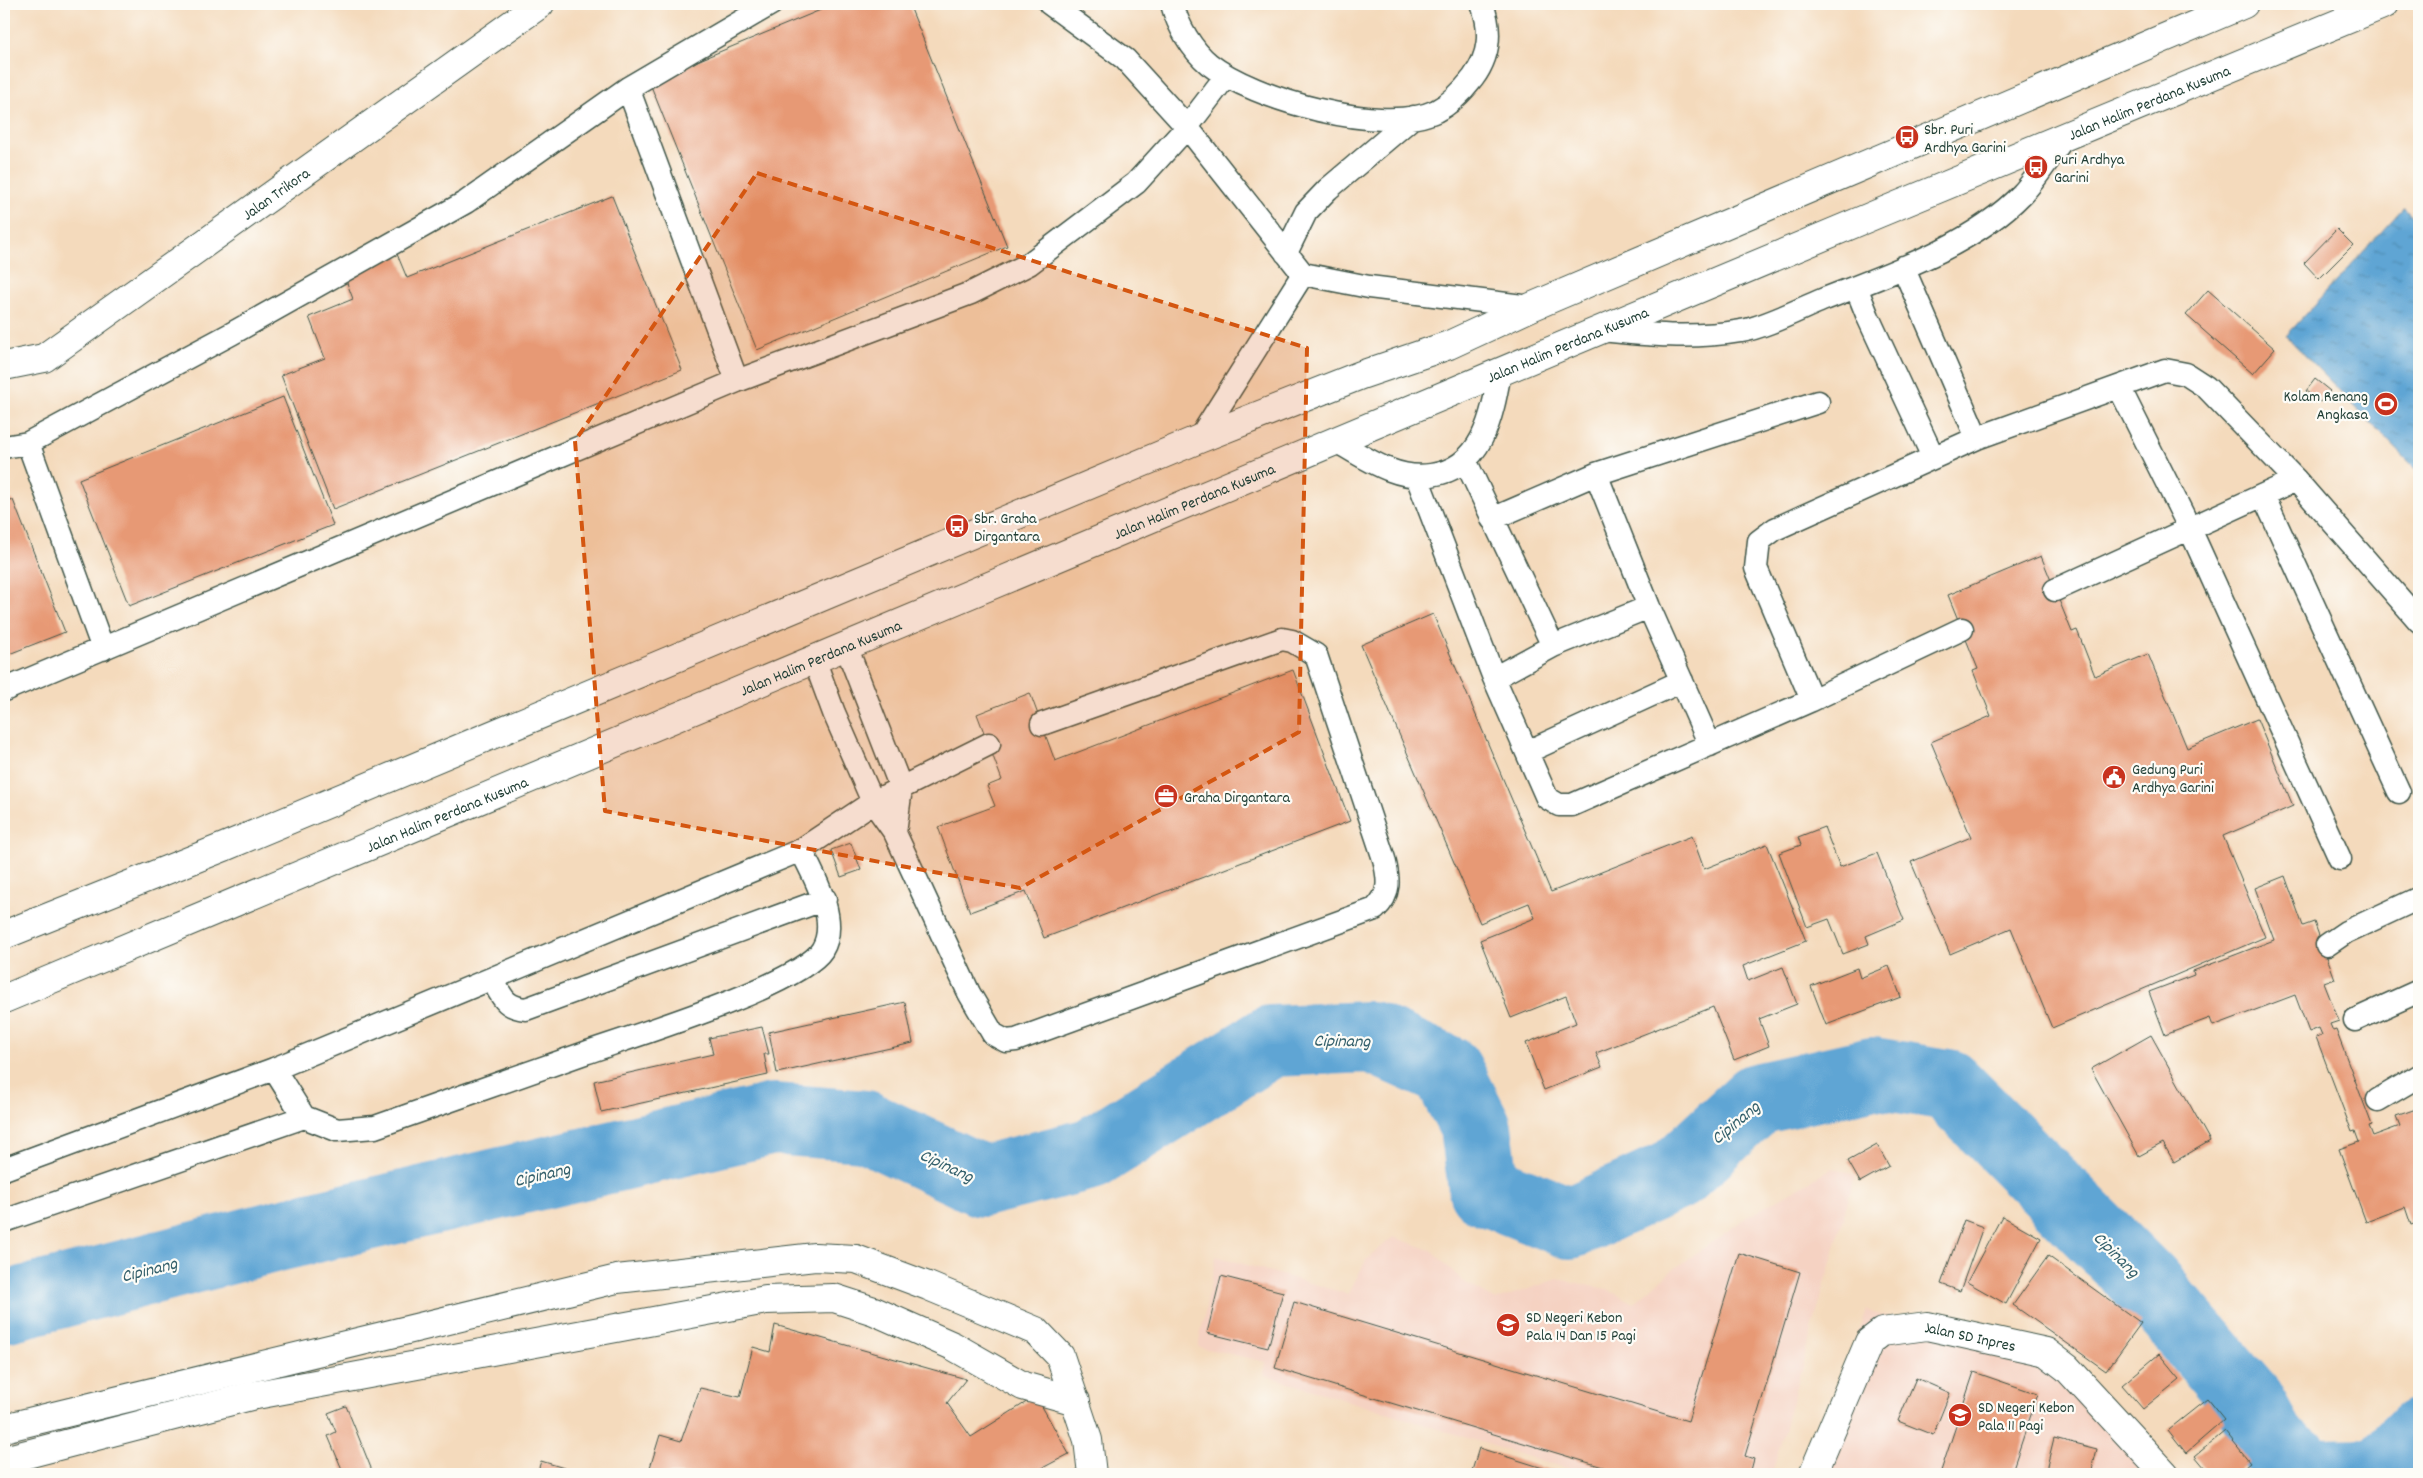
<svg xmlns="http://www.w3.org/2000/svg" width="2423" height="1478" font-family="Dekko,sans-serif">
	<defs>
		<pattern id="water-ripples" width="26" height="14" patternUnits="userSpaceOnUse" patternTransform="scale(1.25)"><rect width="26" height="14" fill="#5ea5d4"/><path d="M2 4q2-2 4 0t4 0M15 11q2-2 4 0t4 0" fill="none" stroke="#4d88ad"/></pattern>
	</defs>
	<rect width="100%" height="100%" fill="#fdfcf7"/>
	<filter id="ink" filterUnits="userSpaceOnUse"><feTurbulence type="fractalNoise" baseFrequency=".02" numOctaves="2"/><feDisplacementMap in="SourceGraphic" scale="10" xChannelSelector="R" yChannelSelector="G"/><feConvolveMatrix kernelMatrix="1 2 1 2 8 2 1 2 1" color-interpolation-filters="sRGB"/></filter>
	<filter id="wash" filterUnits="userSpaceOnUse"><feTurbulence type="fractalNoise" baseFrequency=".0096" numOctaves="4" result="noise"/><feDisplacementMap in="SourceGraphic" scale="20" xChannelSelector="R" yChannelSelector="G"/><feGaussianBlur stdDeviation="1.12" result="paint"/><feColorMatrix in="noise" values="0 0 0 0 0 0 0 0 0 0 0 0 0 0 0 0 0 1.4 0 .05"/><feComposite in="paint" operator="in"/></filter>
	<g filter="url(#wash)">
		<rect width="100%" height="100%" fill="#f4dabc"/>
		<!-- built -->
		<path fill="#f5d2c2" d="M1833,1168L1855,1175L1772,1474H1584L1264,1375L1266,1362L1198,1347L1216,1256L1348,1294L1366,1260L1393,1237L1431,1250L1464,1282L1496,1300L1558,1279L1606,1289L1634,1303L1670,1272L1747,1217Z
			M1866,1310L2036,1356L2150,1474H1806Z"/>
		<!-- water -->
		<path fill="url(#water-ripples)" stroke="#3e7184" d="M2404,207L2419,223V472L2286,336Z"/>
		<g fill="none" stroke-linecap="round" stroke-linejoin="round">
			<!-- river -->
			<path stroke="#5ea5d4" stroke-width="72" d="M4,1307L277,1236L773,1119L865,1126L982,1181L1091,1154L1271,1041L1371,1037L1447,1071L1476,1128L1484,1189L1570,1223L1675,1175L1757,1099L1873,1073L1948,1085L2147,1284L2249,1402L2271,1442L2312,1474L2381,1473L2419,1434"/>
		</g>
		<g id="blocks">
			<!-- building -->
			<path fill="#e79975" d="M835,4H909L1007,246L757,350L649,81Z
				M612,196L682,370L333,509L281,375L325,358L309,317L353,299L344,275L397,254L407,278Z
				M2337,229L2353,245L2319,279L2304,263Z
				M2208,290L2275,349L2253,374L2186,315Z
				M2315,379L2330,391L2320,402L2306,391Z
				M283,397L333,525L129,606L79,479Z
				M4,499L13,500L65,632L4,656Z
				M2041,556L2072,632L2077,630L2095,676L2148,654L2187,748L2257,719L2293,806L2223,836L2265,937L2052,1028L2011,928L1950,954L1911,862L1971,837L1931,742L1991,716L1973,671L1978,669L1948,595Z
				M1433,614L1551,892L1692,836L1704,869L1767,844L1806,941L1743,966L1748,981L1783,967L1797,1004L1759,1019L1769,1046L1734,1060L1713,1007L1596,1053L1602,1067L1544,1090L1526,1043L1576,1023L1566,996L1511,1018L1480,940L1535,918L1529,903L1480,923L1361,645Z
				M1293,670L1350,821L1044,938L1026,891L970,912L938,827L995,806L987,786L1002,780L977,714L1030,693L1055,761Z
				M1824,827L1840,867L1877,853L1904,920L1866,936L1869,944L1843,954L1829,919L1807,927L1779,853L1801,845L1798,837Z
				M851,843L861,870L841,877L831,850Z
				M2285,876L2303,926L2314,922L2335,979L2324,983L2339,1021L2330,1024L2333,1031L2336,1030L2372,1125L2369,1126L2373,1136L2400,1126L2396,1116L2419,1108V1222L2411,1225L2405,1207L2366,1222L2339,1149L2359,1142L2355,1131L2352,1132L2316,1037L2322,1035L2319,1028L2309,1032L2295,995L2213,1026L2210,1018L2165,1035L2149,992L2194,975L2193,971L2274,940L2255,888Z
				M1889,966L1901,997L1826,1025L1811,986L1857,968L1860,978Z
				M905,1002L913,1043L777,1073L769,1032Z
				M762,1027L769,1054H764L768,1075L601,1112L594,1081L713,1054L709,1038Z
				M2151,1035L2210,1141L2174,1162L2163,1143L2139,1156L2091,1069Z
				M1877,1145L1889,1166L1860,1182L1848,1161Z
				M2002,1216L2041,1238L2006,1304L1967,1282Z
				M1964,1220L1983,1227L1960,1291L1941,1284Z
				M1739,1253L1800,1272L1745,1456L1754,1459L1750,1474H1626L1275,1368L1294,1302L1688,1421Z
				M2048,1256L2141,1323L2106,1371L2013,1305Z
				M1221,1276L1283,1292L1268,1348L1207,1333Z
				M775,1325L966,1379L947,1403L971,1437L1036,1396L1069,1454L1031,1474H648L660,1435L681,1441L700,1388L740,1397L753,1347L770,1352Z
				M2159,1354L2180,1379L2143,1409L2122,1385Z
				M1974,1372L2038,1394L2011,1474H1940Z
				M1916,1378L1950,1393L1933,1435L1898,1421Z
				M2207,1399L2224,1420L2186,1453L2168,1430Z
				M346,1406L357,1433L373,1473L344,1474L328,1436L336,1432L328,1413Z
				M2225,1431L2250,1462L2235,1474H2210L2195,1456Z
				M2054,1438L2097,1449L2091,1474H2045Z
				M1479,1448L1562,1474H1471Z
				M541,1461L584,1474H537Z"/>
		</g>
	</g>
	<g filter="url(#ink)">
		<use href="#blocks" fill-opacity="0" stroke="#3f5548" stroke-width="1"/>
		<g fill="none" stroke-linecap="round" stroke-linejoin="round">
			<!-- lane casing -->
			<g stroke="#3f5548" stroke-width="25">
				<path id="lane" d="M1050,4L1125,59L1187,127L1303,274L1369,287L1531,307
					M1172,4C1178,26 1192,50 1209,64C1253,99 1383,136 1436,111C1450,104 1463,91 1473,78C1490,55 1492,31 1482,4
					M628,88L737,381
					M1286,253L1306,212L1328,189L1413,117
					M1903,267L1977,438
					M1856,287L1868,317L1933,457
					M1601,330C1647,335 1694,339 1741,331C1763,328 1800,309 1822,300C1888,274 1972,246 2022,194C2038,177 2051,155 2065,136
					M2119,387L2189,527L2340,859
					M1199,439L1303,274
					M1336,441C1353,451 1371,463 1390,470C1403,475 1417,477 1431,475C1483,468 1492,416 1500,372
					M28,443L103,649
					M4,447L28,443L231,334L466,202L628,88L771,4
					M1466,462L1553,646
					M1596,474L1649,607L1710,745
					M1417,477L1494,678L1547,798L1559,805H1572L1812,700L1962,629
					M2263,495L2399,792
					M1492,519L1596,474L1818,402
					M2055,590L2296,480
					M846,646L901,788L895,833
					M814,659L834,713L873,802L895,833L969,993L993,1034L1006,1041L1016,1040L1375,909C1391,894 1389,879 1384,859L1316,655L1292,641L1282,639L1042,724
					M1494,678L1553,646L1649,607
					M4,690L737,381L971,293L1029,264L1136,183L1187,127L1226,76
					M1812,700L1756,568L1759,541L1775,529L1977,438L2165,370L2186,374L2206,387L2296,480L2419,621
					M1527,752L1682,681
					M2327,945L2346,932L2419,898
					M492,979C502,996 504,1007 526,1009L825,899
					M2355,1020L2419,991
					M274,1069L304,1117L337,1130L375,1127C445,1102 515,1078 585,1053C631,1037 800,985 822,950C840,921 814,876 801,850
					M2378,1100L2419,1076
					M4,1169L274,1069L801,850L873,802L989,744
					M4,1221L304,1117"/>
			</g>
			<!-- street casing -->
			<g stroke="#3f5548" stroke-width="30">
				<g id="street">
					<path id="s1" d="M4,366L44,358L540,4"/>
					<path d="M4,1428L617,1279L815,1257L856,1259L928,1286L1036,1331L1060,1356L1088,1440L1092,1474"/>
					<path d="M4,1460L251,1396L766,1300L834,1298L874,1311L953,1346L1023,1386L1076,1401"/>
					<path id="s2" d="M1813,1474L1869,1342L1882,1332L1927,1326L2046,1352L2067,1368L2165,1474"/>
				</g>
			</g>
			<!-- secondary casing -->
			<g stroke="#3f5548" stroke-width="30">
				<g id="secondary">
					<path d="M4,935L224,847L1199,439L1361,375L1449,345L1531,307L2244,4"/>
					<path id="s3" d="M4,999L1877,214L2385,4"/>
				</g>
			</g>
			<!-- lane -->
			<use href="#lane" stroke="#fff" stroke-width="22"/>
			<!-- street -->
			<use href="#street" stroke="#fff" stroke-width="28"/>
			<!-- secondary -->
			<use href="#secondary" stroke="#fff" stroke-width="28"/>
		</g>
	</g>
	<!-- marked area -->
	<path fill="#d45610" fill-opacity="0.2" stroke="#d45610" stroke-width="4" stroke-dasharray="10 6" stroke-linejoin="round" d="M757,173L1307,348L1299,732L1020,888L605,811L575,441Z"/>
	<!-- icons -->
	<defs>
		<g id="bus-disc" transform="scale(1.25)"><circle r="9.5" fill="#c8321e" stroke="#fdfcf7"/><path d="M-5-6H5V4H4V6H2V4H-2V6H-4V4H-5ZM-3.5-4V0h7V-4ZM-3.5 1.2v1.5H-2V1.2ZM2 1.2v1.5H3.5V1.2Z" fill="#fff"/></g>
		<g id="stadium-disc" transform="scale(1.25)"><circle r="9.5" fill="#c8321e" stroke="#fdfcf7"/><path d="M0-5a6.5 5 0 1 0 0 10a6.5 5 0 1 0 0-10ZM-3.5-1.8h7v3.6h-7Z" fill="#fff"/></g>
		<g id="civic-disc" transform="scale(1.25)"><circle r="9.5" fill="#c8321e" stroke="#fdfcf7"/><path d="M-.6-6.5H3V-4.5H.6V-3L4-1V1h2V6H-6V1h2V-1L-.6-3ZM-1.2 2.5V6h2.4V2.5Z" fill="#fff"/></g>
		<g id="office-disc" transform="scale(1.25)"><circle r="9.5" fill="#c8321e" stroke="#fdfcf7"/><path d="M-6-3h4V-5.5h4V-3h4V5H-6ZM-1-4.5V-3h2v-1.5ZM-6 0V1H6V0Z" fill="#fff"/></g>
		<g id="school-disc" transform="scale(1.25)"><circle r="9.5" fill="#c8321e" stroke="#fdfcf7"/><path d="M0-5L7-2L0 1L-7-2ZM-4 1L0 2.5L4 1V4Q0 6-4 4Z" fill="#fff"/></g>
	</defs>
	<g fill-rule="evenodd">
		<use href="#bus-disc" x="1907" y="137"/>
		<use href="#bus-disc" x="2036" y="167"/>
		<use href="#stadium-disc" x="2386" y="404"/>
		<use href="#bus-disc" x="957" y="526"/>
		<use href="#civic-disc" x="2114" y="777"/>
		<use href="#office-disc" x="1166" y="796"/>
		<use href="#school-disc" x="1508" y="1325"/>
		<use href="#school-disc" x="1960" y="1415"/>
	</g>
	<g text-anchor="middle" stroke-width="4.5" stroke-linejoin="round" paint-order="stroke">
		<!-- street labels -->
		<g font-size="16" fill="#1f3d34" stroke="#fdfcf7">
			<text dy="6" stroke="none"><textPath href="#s3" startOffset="2325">Jalan Halim Perdana Kusuma</textPath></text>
			<text dy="6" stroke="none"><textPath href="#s1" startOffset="325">Jalan Trikora</textPath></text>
			<text dy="6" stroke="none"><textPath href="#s3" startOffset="1695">Jalan Halim Perdana Kusuma</textPath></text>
			<text dy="6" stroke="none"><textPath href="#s3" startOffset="1290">Jalan Halim Perdana Kusuma</textPath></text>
			<text dy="6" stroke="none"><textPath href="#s3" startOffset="885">Jalan Halim Perdana Kusuma</textPath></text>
			<text dy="6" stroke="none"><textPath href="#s3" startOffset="480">Jalan Halim Perdana Kusuma</textPath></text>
			<text dy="6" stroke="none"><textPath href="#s2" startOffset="249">Jalan SD Inpres</textPath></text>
		</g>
		<!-- poi labels -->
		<g font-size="16" fill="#1f3d34" stroke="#fdfcf7" text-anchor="start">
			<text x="1924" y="134">Sbr. Puri<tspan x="1924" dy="18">Ardhya Garini</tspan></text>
			<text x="2054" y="164">Puri Ardhya<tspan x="2054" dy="18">Garini</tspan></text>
			<text x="2368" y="401" text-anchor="end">Kolam Renang<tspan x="2368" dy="18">Angkasa</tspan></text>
			<text x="974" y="523">Sbr. Graha<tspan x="974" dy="18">Dirgantara</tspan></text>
			<text x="2132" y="774">Gedung Puri<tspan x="2132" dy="18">Ardhya Garini</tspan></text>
			<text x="1184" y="802">Graha Dirgantara</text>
			<text x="1526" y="1322">SD Negeri Kebon<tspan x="1526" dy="18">Pala 14 Dan 15 Pagi</tspan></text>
			<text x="1978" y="1412">SD Negeri Kebon<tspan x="1978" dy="18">Pala 11 Pagi</tspan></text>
		</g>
		<!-- water labels -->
		<g font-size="18" font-style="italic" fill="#35616c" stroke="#fdfcf7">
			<text transform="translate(1342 1040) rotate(1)" y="6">Cipinang</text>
			<text transform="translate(1735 1122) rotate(-40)" y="6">Cipinang</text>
			<text transform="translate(947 1165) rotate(25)" y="6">Cipinang</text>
			<text transform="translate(542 1174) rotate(-13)" y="6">Cipinang</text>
			<text transform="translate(2117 1254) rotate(45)" y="6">Cipinang</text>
			<text transform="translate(149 1269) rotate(-14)" y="6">Cipinang</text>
		</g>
	</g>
	<!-- margin -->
	<rect width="2423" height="1478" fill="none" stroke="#fdfcf7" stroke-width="20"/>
</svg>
